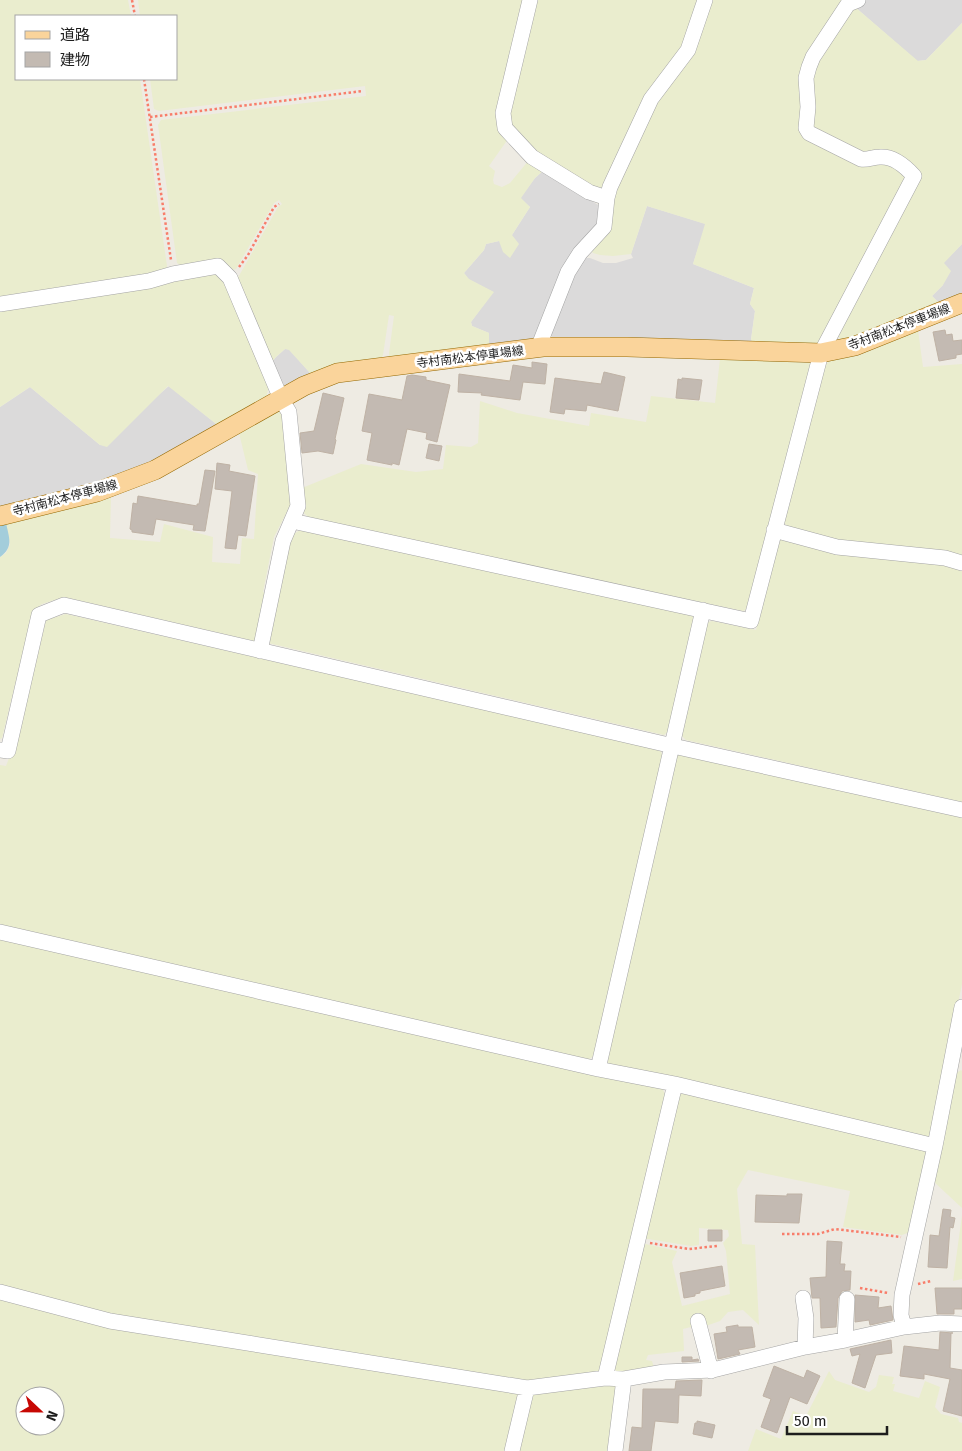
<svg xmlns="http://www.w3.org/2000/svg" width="962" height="1451" font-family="'Fira Sans','Noto Sans JP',sans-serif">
	<rect width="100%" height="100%" fill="#eeebe3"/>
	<!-- residential -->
	<path fill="#dbdada" d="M861,0H962V23L926,60L917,61L855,7Z
		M544,170L578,190L590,200L603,208L599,225L572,254L532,342L489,346V333L472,326L471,322L493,292L468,279L464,273L484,250L486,244L499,241L512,235L530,207L520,198L535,178Z
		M647,206L706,224L693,264L754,288L750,304L755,311L751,339L755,345L555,341L549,332L562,295L585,258H590L603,263H616L633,258L631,254Z
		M962,244V295L940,304L932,296L943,285V263Z
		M285,349H289L310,373L286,386L280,383L271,363L276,357Z
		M169,386L220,427L182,450L110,481L0,507V407L30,387L100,445Z"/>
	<!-- farmland -->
	<path fill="#eaedce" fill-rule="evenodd" d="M0,0H128L131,16H16V79H140L167,266L164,273L0,298Z
		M138,0H525L498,109L508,139L489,166L495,171L493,180L494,184L502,187L510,183L529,160L544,170L535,178L521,198L530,207L512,235L519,244L510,258L503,252L499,241L486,244L484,250L464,273L469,279L494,292L471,322L472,326L489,333V346L389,358V353L394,316L389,315L383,355L381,359L327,367L310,373L289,350L285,349L276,357L271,363L236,281L278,207L282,204L279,200L274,203L236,269L232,270H229L225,262L216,261L185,268L177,263L158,125L161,120L366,96L365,86L159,111L154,109L150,79H176V16H140Z
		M535,0H700L684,45L606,186L592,190L536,153L511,125L508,112Z
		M710,0H847L809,58L802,127L882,159L908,174L823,338L817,345H755L751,340L755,311L750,304L754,288L693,264L705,224L647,206L631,254L613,256L600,255L593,253L590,248L654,105Z
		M855,7L918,61L926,60L962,23V244L944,263L951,271L943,285L932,296L940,304L843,342L837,335L920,175L866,157L811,130L814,60Z
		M217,273L223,279L269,384L266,399L220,427L168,386L107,447L100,445L30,387L0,407V308Z
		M918,330L923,367L962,364V559L839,543L791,529L784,523L822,369L830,360L858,356Z
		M720,359L813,363L806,381L747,609L743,611L326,523L309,518L304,513L302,488L361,464L416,472L443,469L446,445L471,447L478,443L480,401L517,413L589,426L591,413L646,422L651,396L715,403Z
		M281,408L293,500L274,537L263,592H265L257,639L254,641L64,597L42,604L33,611L2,738L0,739V557L6,553L10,544L5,521L111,495L110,538L160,542L164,524L213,537L212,562L240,564L242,538L254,539L258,474L248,470L239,433Z
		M302,529L691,612L694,620L671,729L664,735L268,643L292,535Z
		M784,538L945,563L962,569V802L686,740L681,735L706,623L712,621L756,630L780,540Z
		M66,614L660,750L663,756L596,1054L588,1060L0,926V765L6,766L20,730L46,620Z
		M681,752L962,815V984L931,1135L927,1137L606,1063L674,758Z
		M0,936L662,1088L665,1094L599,1374L540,1383L117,1316L0,1285Z
		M961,1070L962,1071V1208L933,1181L955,1074Z
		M677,1092L929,1152L910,1232L902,1235L843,1227L850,1191L748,1170L737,1189L742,1244L755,1245L759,1325L743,1310L728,1312L720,1321L703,1327L695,1326L683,1329L684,1351L648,1355L646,1360L652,1361L655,1371L621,1375L613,1368L641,1243L677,1251L672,1262L682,1306L730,1294L726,1251L723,1243L729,1236L728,1230L699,1228V1245L691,1246L642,1238Z
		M962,1215V1279L953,1281Z
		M0,1298L513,1390L519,1395L507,1451H0ZM25,1396H55V1426H25Z
		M829,1371L835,1380L869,1392L876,1387L879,1375L894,1377L892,1384H895L893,1391L919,1398L925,1381L940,1387L935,1407L941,1414L958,1418L959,1422L962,1423V1451H748L756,1429L781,1439L793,1411L806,1416Z
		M618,1385L610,1451H516L530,1393Z"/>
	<!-- water -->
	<path fill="#a3cddb" d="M6,523C9,538 14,547 0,557V524Z"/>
	<!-- building -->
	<path fill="#c3bab2" stroke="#bfb2a5" d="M945,330L946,335L952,334L953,341L962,340V354L956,355V358L939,361L933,332Z
		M532,362L547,364L545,384L523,382L520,400L481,395L482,393L458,392L459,374L510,381L513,365L532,368Z
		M604,372L625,377L618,411L587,405L586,411L565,409L564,414L550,412L555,378L601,384Z
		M412,375L426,377V380L450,385L437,442L426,439L427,433L407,429L399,465L392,463V465L367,460L372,433L362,431L369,394L402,400L407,376Z
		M682,378L702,380L699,400L676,398L678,379L682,380Z
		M323,393L344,398L335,439L336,440L333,454L318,451L302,453L300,433L314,431Z
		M429,444L442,446L439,461L426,458Z
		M217,463L230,465L229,471L255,476L246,536L238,535L236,549L225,548L232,491L215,489Z
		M205,470L215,471L205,531L193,530L194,525L156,519L153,535L132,532V530L130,529L133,503L137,504L138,496L197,506V504H199Z
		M787,1194H802L799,1223L755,1222L756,1195L787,1196Z
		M943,1209L951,1210L950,1217L955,1218L953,1228L950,1227L947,1268L928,1267L930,1235L939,1236Z
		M708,1230H722V1241H708Z
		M827,1241L842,1242L840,1264H845L844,1271H851L850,1290L842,1291L838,1298L836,1327L821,1328L820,1298H812L810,1278L826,1277Z
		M722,1266L725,1286L700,1291V1293L695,1294V1296L684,1298L680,1273Z
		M935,1288H962V1309H954V1314H937Z
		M855,1295L879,1297L878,1308L891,1306L893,1320L870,1325L869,1320L855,1322Z
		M738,1325V1327H752L755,1347L738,1350L740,1354L718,1359L714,1334L727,1332L726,1327Z
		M940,1332L953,1333H951L950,1368L962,1370V1416L943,1411L950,1379L924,1374V1379L900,1376L904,1346L939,1350Z
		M891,1340L892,1353L876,1355L865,1388L852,1383L860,1354L852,1356L850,1349Z
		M682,1357H692V1360L698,1359L699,1361L682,1362Z
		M774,1366L804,1378L807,1370L820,1376L807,1404L790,1397L777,1433L761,1427L771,1399L763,1396Z
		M702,1380L701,1396L679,1395L678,1423L655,1421L651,1451H629L632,1427L642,1428L643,1389H675L676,1381Z
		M697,1421L715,1425L712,1438L693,1434L695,1423H697Z"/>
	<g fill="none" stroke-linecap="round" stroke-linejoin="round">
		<!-- minor casing -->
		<g stroke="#a4a4a4" stroke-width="16">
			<path id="minor" d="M530,0L503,113L505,128L532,157L589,192L607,198L610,187L651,99L688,50L705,0
				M0,304L149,281L173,274L218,266L230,278L281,399L289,412L298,506L283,541L260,651
				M538,348L568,272L580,253L604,227L607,198
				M292,521L751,621L821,353L914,176C906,167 893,156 880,157C873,157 868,160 861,159L809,133L806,128L808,107L806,78L809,67L813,57L848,4L858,0
				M774,530L837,547L945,558L962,563
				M0,750L8,751L39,615L64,605L673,746L962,810
				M0,932L598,1069L675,1084L935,1146
				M598,1069L703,610
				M0,1292L110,1321L527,1388L605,1378L624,1379L664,1372L713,1370L805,1347L845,1340L904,1327L940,1323L962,1324
				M803,1298L806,1318L805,1347
				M698,1321L711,1371
				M904,1327L901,1315L902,1295L935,1146L962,1007
				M845,1340L847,1299
				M605,1378L675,1084
				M512,1451L527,1388
				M615,1451L624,1379"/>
		</g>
		<!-- major casing -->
		<g stroke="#946802" stroke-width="20">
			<path id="major" d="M0,516L97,492L155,470L304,386L337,373L543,347H627L821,353L855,346L962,303"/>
		</g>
		<!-- path -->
		<path stroke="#f87d6a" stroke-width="2.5" stroke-dasharray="2.5 2.5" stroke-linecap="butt" d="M132,0L135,16
			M144,79L171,260
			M150,117L363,91
			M239,267L248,255L274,207L279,204
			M782,1234H818L835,1229L901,1237
			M650,1243L689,1249L717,1246
			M918,1284L931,1281
			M860,1288L888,1293"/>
		<!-- minor -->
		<use href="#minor" stroke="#fff" stroke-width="15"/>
		<!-- major -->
		<use href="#major" stroke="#fad49b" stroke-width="19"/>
	</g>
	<g text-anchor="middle" stroke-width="5" stroke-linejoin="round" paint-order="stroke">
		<!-- street labels -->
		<g font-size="12" fill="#1d1d1d" stroke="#fff">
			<text transform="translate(899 327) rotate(-21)" y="4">寺村南松本停車場線</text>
			<text transform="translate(470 357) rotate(-7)" y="4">寺村南松本停車場線</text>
			<text transform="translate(65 498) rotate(-15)" y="4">寺村南松本停車場線</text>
		</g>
	</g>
	<!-- legend -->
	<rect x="15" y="15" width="162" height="65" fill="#ffffff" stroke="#a5a5a5"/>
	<rect x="25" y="31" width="25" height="8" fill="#fad49b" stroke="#a5a5a5"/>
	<text x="60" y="40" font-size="15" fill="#1d1d1d">道路</text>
	<rect x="25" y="52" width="25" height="15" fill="#c3bab2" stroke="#a5a5a5"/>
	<text x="60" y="65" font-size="15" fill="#1d1d1d">建物</text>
	<!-- north arrow -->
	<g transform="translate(40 1411) rotate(112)"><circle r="24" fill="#ffffff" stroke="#a5a5a5"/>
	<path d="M0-4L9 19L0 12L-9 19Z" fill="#c70803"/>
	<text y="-8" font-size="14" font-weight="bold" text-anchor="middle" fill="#1d1d1d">N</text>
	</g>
	<!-- scale -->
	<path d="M787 1426v8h100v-8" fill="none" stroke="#1d1d1d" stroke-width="2.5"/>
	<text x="794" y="1426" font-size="15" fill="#1d1d1d" stroke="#ffffff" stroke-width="4" paint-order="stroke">50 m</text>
</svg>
